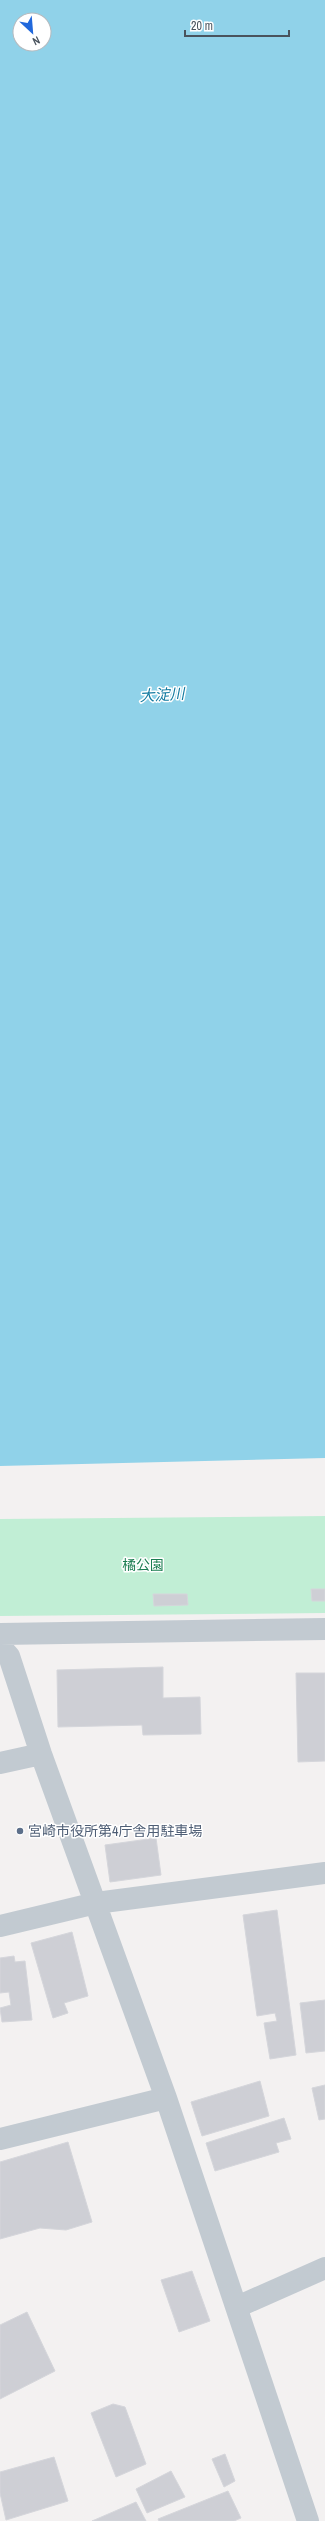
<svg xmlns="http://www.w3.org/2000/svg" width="325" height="2521" font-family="'Archivo Narrow','Noto Sans JP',sans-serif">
	<rect width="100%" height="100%" fill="#f3f1f1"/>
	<!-- green -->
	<path fill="#c1eed5" d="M325,1516V1613L0,1616V1519Z"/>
	<!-- water -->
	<path fill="#90d2e9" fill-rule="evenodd" d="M0,0H325V1458L0,1466ZM20,20H44V44H20Z"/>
	<!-- building -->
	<path fill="#cecfd5" stroke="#d5d6db" d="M311,1589H325V1601H312Z
		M153,1594H187L188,1605L154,1606Z
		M163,1667V1698L200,1697L201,1734L143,1735L142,1725L58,1727L57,1670Z
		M296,1673H325V1761L298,1762Z
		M156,1838L161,1875L110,1882L105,1845Z
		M277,1910L296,2055L270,2059L264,2023L277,2021L275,2013L257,2016L243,1915Z
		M72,1932L88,1996L64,2003L68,2013L53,2018L31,1943Z
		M14,1956L15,1962L25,1961L32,2020L2,2022L0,2008L11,2005L9,1992L0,1993V1958Z
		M325,2000V2051L306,2053L300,2003Z
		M260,2081L269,2116L202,2136L191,2102Z
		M325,2085V2119L319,2120L312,2088Z
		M284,2118L291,2139L276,2143L279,2152L215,2171L206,2143Z
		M68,2142L92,2222L66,2230L40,2228L0,2239V2162Z
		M192,2271L210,2321L179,2332L161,2280Z
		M27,2312L55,2371L0,2399V2325Z
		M113,2404L125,2407L146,2464L116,2477L91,2413Z
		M225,2454L235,2481L224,2487L212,2459Z
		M54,2457L68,2501L6,2520L0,2493V2472Z
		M171,2471L185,2497L147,2513L136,2489Z
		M228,2491L241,2518L234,2521H159L158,2519Z
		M136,2502L146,2521H92Z"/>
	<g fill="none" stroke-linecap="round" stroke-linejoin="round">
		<!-- minor -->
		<path stroke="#c2cad1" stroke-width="22" d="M0,1634L325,1629
			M0,1646L9,1656L41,1754L166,2098L308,2521
			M0,1763L41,1754
			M0,1926L96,1903L325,1873
			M0,2139L166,2098
			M237,2307L325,2268"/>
	</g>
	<!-- markers -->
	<circle fill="#5c6f8a" stroke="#fff" stroke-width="1.5" cx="20" cy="1831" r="4"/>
	<g text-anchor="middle" stroke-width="3" stroke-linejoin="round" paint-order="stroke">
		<!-- park labels -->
		<g font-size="14" fill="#1b7d51" stroke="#fff">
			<text x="143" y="1570">橘公園</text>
		</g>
		<!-- service labels -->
		<g font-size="14" fill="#4e5e75" stroke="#fff" text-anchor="start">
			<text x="28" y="1836">宮崎市役所第4庁舎用駐車場</text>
		</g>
		<!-- water labels -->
		<g font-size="15" font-style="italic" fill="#127aa0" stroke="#fff">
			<text transform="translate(162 695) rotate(-3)" y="5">大淀川</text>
		</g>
	</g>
	<!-- north arrow -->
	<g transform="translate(32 32) rotate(154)"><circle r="19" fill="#ffffff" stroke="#b6babe"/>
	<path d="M0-3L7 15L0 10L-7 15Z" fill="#2168dc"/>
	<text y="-6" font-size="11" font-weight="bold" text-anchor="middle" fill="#49535d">N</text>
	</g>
	<!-- scale -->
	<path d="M185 30v6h104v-6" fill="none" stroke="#49535d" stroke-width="2"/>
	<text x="191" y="30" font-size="12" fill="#49535d" stroke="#ffffff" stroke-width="3" paint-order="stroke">20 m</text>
</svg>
